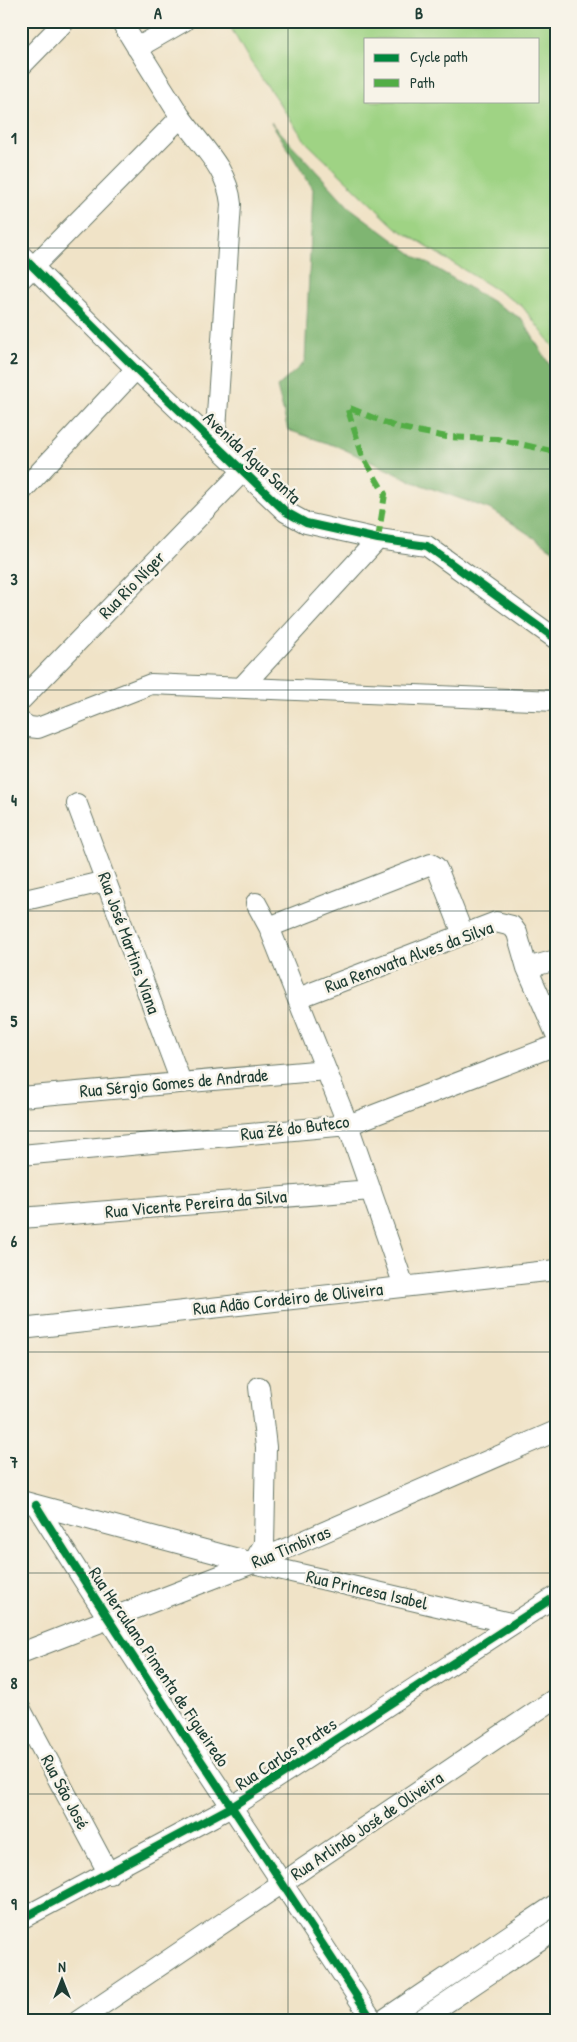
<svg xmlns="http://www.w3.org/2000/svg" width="577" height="2042" font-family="'Patrick Hand',sans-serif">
	<rect width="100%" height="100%" fill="#f7f3e8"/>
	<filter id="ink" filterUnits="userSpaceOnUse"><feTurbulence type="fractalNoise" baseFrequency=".02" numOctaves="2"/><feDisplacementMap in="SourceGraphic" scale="10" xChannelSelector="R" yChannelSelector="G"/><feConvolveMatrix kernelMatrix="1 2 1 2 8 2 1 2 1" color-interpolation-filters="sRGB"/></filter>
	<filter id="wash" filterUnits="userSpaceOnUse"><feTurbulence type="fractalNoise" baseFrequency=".0096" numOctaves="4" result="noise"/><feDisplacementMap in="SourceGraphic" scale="20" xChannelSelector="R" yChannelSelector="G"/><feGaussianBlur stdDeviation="1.12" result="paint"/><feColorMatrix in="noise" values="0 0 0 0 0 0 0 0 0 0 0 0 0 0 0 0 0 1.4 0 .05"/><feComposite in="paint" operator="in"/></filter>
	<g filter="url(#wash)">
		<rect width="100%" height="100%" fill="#f0e3c7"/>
		<!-- green -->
		<path fill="#9fd384" stroke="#5f885c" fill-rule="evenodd" d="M227,21H556V350L522,306L395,227L306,142L248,58ZM366,39H538V101H366Z"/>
		<!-- forest -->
		<path fill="#7fb572" stroke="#4f7953" d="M271,122L349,207L415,256L522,319L556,376V552L492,510L416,483L339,447L288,430L277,387L305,362L313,189Z"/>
	</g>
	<g filter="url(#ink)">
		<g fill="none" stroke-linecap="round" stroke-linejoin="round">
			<!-- minor casing -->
			<g stroke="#687767" stroke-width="22">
				<path id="minor" d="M121,21C140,53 160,84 180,116C199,144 228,168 231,204L215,445
					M137,48L184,21
					M21,66L65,21
					M21,255L136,369L286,512L306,523L378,539L427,546L556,639
					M21,279L181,117
					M21,492L136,369
					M241,688L378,539
					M21,700L243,471
					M21,722L29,727L38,728L151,684L556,701
					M77,804L181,1082
					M21,901L106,881
					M256,903L269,927L348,1125L404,1286
					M269,927L431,864L436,867L439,873L463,934
					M527,968L556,960
					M298,998L496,922L512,926L517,933L527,968L556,1034
					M21,1097L326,1070
					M21,1155L348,1125L556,1045
					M21,1218L371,1190
					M21,1329L556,1270
					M21,1501L253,1563L510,1623
					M36,1505C145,1680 261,1849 373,2021
					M253,1563L264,1544L266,1447L259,1387
					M21,1653L253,1563L556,1431
					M21,1710L109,1874
					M21,1919L233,1806L556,1596
					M78,2021L556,1698
					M382,2021L556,1904
					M419,2021L556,1929"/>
			</g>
			<!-- minor -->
			<use href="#minor" stroke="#fff" stroke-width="20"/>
			<!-- quiet -->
			<path stroke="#52ad45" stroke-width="6" stroke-dasharray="12 6" stroke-linecap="butt" d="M378,539L385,494L363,457L347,407L396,427L447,437L497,439L556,452"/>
			<!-- cycleway casing -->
			<g stroke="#f7f3e8" stroke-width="11">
				<path id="cycleway" d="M21,255L136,369L286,512L306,523L378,539L427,546L556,639
					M36,1505C145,1680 261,1849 373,2021
					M21,1919L233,1806L556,1596"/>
			</g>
			<!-- cycleway -->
			<use href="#cycleway" stroke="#00873e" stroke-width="8"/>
		</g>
	</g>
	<!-- grid -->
	<path fill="none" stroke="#1f3d34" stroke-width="1" stroke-opacity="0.55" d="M288,21V2021M21,248H556M21,469H556M21,690H556M21,911H556M21,1131H556M21,1352H556M21,1573H556M21,1794H556"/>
	<g text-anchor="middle" stroke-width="5" stroke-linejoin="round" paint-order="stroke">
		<!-- street labels -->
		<g font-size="18" fill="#1f3d34" stroke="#f7f3e8">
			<text transform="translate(252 458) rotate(43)" y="6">Avenida Água Santa</text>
			<text transform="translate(132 585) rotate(-46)" y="6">Rua Rio Níger</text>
			<text transform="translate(129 943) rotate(70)" y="6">Rua José Martins Viana</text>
			<text transform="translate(409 957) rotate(-20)" y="6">Rua Renovata Alves da Silva</text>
			<text transform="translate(174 1083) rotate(-5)" y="6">Rua Sérgio Gomes de Andrade</text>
			<text transform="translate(295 1128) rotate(-7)" y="6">Rua Zé do Buteco</text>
			<text transform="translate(196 1204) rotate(-5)" y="6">Rua Vicente Pereira da Silva</text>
			<text transform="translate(288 1299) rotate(-6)" y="6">Rua Adão Cordeiro de Oliveira</text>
			<text transform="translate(291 1547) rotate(-23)" y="6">Rua Timbiras</text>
			<text transform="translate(367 1590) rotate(13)" y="6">Rua Princesa Isabel</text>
			<text transform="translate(159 1667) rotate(56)" y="6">Rua Herculano Pimenta de Figueiredo</text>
			<text transform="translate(286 1754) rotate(-33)" y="6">Rua Carlos Prates</text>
			<text transform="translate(65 1792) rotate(62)" y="6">Rua São José</text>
			<text transform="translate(367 1826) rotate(-34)" y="6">Rua Arlindo José de Oliveira</text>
		</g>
	</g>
	<!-- margin -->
	<rect width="577" height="2042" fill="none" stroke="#f7f3e8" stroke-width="55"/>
	<!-- legend -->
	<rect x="364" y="38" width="175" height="65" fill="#f7f3e8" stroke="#a1aaa0"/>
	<rect x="374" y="54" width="25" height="8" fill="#00873e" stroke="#a1aaa0"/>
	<text x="410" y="62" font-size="15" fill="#1f3d34">Cycle path</text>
	<rect x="374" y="79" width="25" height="8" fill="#52ad45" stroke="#a1aaa0"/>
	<text x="410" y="88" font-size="15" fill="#1f3d34">Path</text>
	<!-- north arrow -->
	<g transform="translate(62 1980)" stroke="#f7f3e8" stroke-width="4" paint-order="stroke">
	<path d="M0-4L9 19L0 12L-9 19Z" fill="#1f3d34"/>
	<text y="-8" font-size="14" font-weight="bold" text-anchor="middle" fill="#1f3d34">N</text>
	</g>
	<rect x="28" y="28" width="522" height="1986" fill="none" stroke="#1f3d34" stroke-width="2"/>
	<g font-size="16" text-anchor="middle" font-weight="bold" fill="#1f3d34">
		<text x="158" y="19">A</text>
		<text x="419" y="19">B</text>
		<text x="14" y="144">1</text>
		<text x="14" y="364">2</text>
		<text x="14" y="585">3</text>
		<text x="14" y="806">4</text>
		<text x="14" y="1027">5</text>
		<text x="14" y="1247">6</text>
		<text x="14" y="1468">7</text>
		<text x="14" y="1689">8</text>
		<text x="14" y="1910">9</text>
	</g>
</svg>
